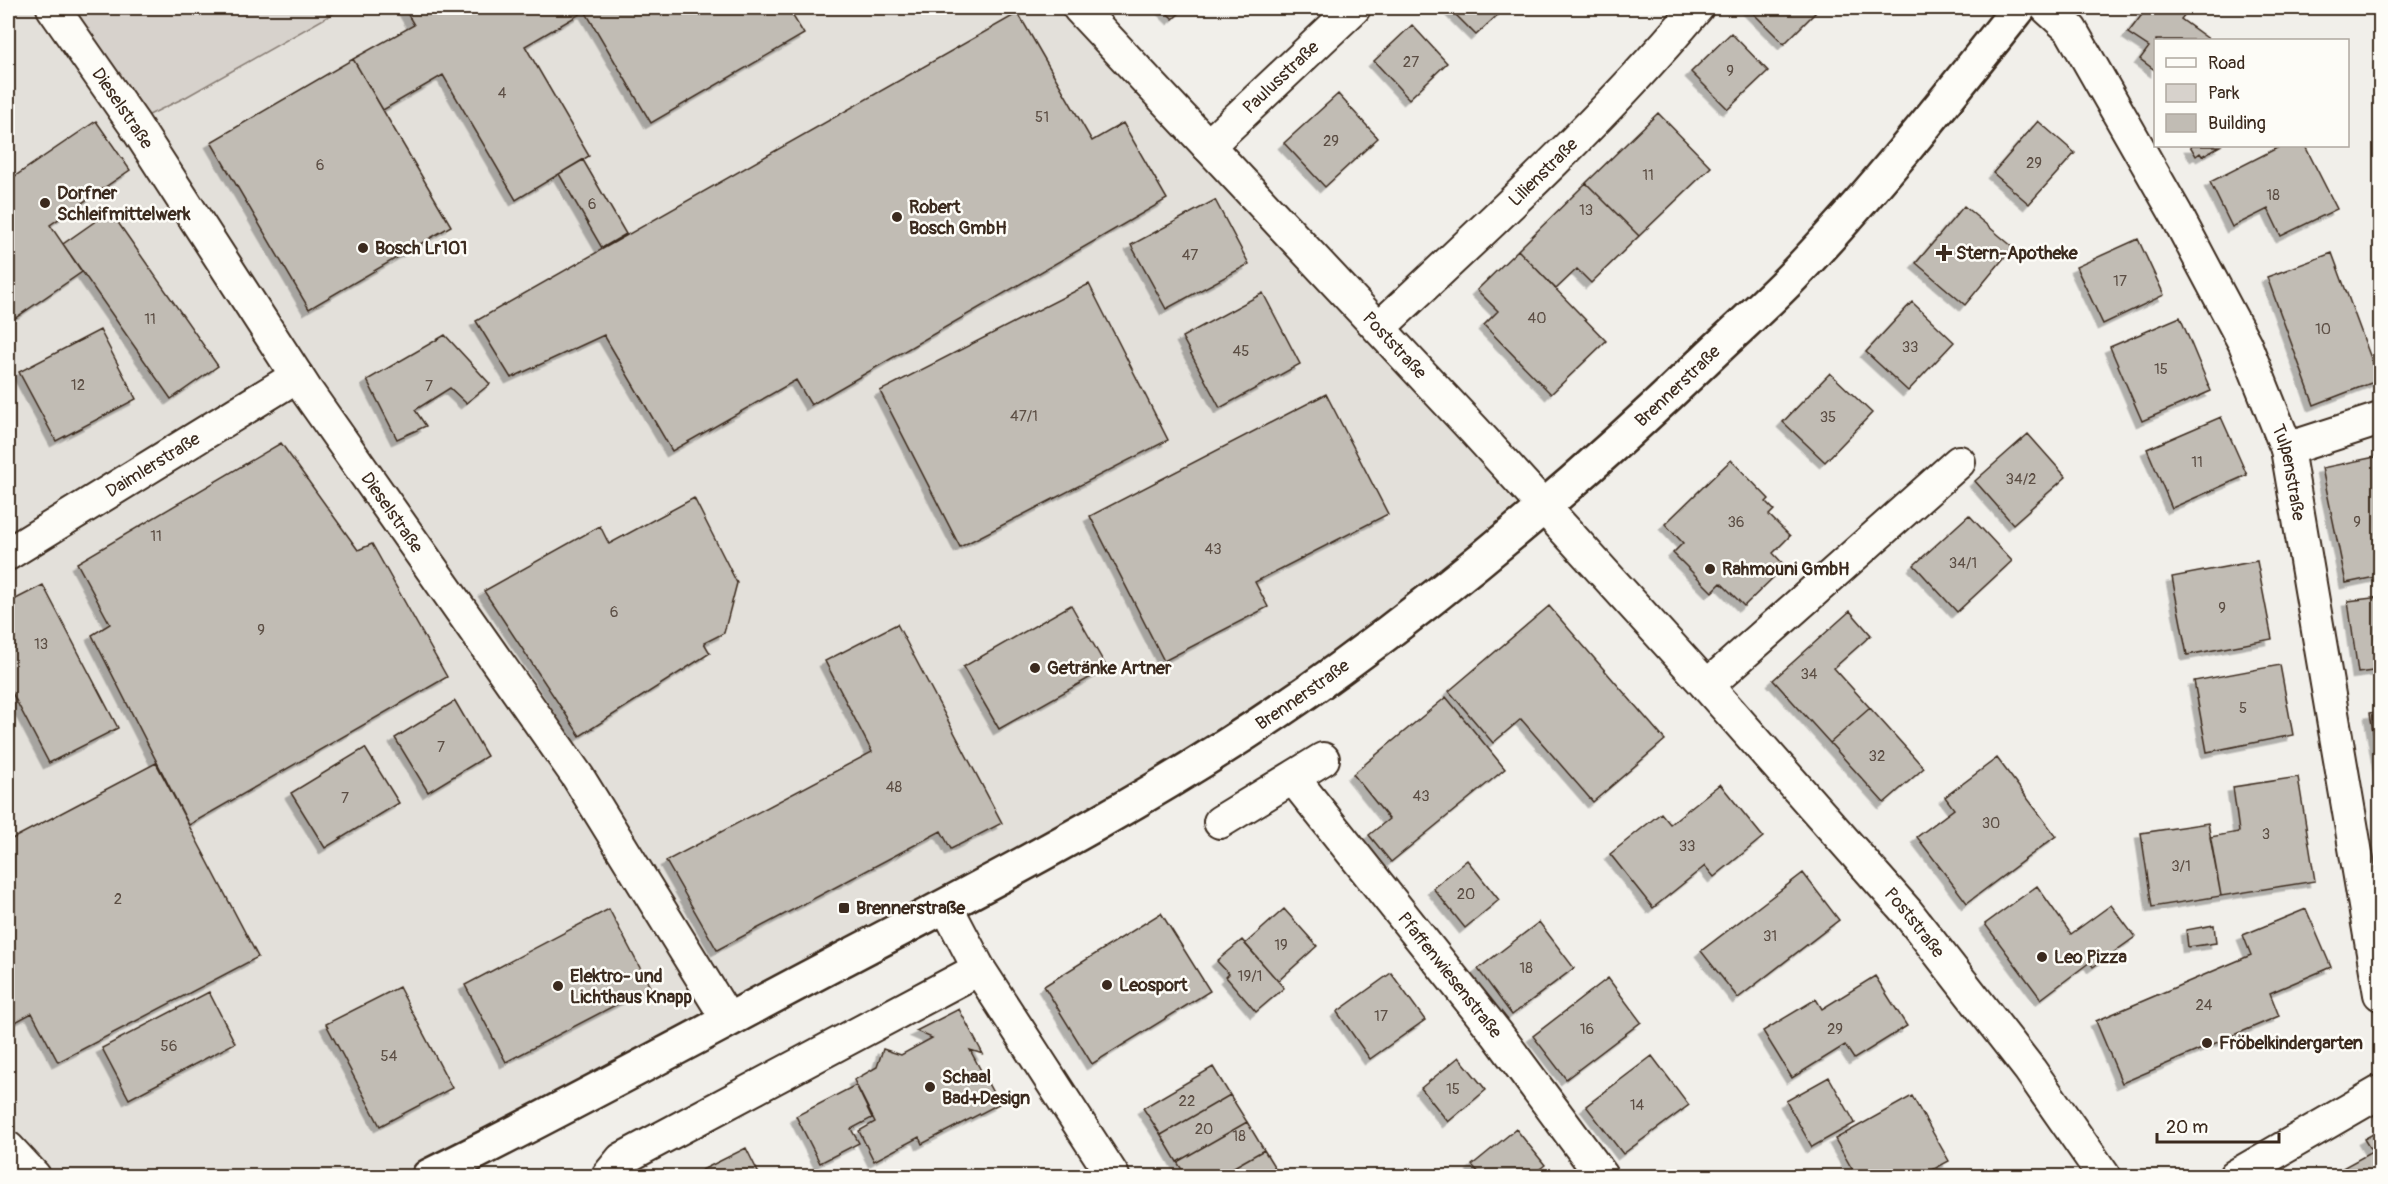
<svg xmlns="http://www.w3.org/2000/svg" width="2388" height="1184" font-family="Pangolin,sans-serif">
	<defs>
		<filter id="shadow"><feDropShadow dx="-5.5" dy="5.5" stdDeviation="0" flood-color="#0004"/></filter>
	</defs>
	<rect width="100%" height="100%" fill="#f1efea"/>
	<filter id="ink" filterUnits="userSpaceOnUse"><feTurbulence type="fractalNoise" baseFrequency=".0167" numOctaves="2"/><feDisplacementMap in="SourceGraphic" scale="12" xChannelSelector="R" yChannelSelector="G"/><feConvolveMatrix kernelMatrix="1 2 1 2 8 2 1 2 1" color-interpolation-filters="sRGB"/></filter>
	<g filter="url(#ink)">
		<!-- built -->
		<path fill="#e3e0da" d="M8,8H1079L1543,507L1338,670L429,1176H34L8,1148Z"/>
		<!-- green -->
		<path fill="#d7d2cc" stroke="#897e75" stroke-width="1.5" d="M70,8H343L186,97L145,117Z"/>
		<!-- building -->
		<path fill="#c1bcb4" stroke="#3b2a1e" stroke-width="1.5" filter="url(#shadow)" d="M404,8H788L804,34L651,123L585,11L525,46L589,156L516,200L443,75L383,110L353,59L414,25Z
			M1162,8H1185L1173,19Z
			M1449,8H1505L1476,35Z
			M1748,8H1820L1784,44Z
			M2147,8H2190L2181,19L2210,40H2156V71L2140,59L2149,47L2128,33Z
			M1018,13L1092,141L1123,123L1167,199L811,405L796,380L672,451L604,335L511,378L476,321Z
			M1412,25L1447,63L1409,99L1374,61Z
			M1731,33L1768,71L1728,109L1691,72Z
			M353,59L451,226L309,309L211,142Z
			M1338,94L1378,138L1325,187L1284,143Z
			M1658,113L1711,167L1639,236L1586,183Z
			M96,121L130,170L50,225L82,272L8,323V181Z
			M2038,121L2075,153L2029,204L1993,173Z
			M2190,146H2220L2202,156L2200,153L2196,156Z
			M2281,146H2305L2337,209L2281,236L2268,209L2232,227L2210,182Z
			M583,160L626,234L602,248L559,174Z
			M1586,183L1639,236L1591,283L1577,269L1556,289L1518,250Z
			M1215,200L1249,264L1166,309L1131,245Z
			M1964,206L2013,247L1965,305L1916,263Z
			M110,211L218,366L171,399L63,244Z
			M2138,239L2164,295L2103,324L2076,267Z
			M1518,250L1606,341L1551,394L1484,325L1498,311L1477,290Z
			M2332,253L2379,380L2314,405L2267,277Z
			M1089,284L1168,440L960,547L880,391Z
			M1263,293L1300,364L1220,408L1182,337Z
			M1912,302L1954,342L1908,391L1866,352Z
			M2180,317L2211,391L2142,421L2110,347Z
			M100,330L136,399L56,441L19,372Z
			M445,335L490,384L466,403L450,388L415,410L426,426L397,439L367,380Z
			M1830,373L1872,413L1825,462L1783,422Z
			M1326,394L1388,514L1255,582L1268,607L1164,661L1090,516Z
			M2221,417L2247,475L2172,508L2147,449Z
			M2028,434L2066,477L2013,524L1975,481Z
			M281,443L358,550L372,544L447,677L189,825L92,635L110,624L77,563Z
			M2380,456V576L2346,583L2322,468Z
			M1731,460L1769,499L1766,502L1774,510L1769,515L1790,536L1773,553L1785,566L1744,606L1721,583L1712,592L1673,553L1683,543L1665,524Z
			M694,498L737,583L724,633L704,643L710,653L580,736L484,591L600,526L609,544Z
			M1969,515L2012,561L1957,612L1914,565Z
			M2257,561L2272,639L2187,655L2172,577Z
			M43,585L118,728L49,763L8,685V603Z
			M2380,597V670L2358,673L2348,601Z
			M1071,605L1107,668L999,729L963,667Z
			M1549,606L1665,740L1593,802L1521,719L1493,743L1449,691Z
			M1850,611L1871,635L1834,668L1870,708L1830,743L1773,680Z
			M897,624L1002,823L951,849L941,831L717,950L666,861L872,752L825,661Z
			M2280,665L2293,735L2207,752L2194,681Z
			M1446,697L1505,769L1391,862L1369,835L1389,819L1353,774Z
			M455,701L487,756L428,792L395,738Z
			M1870,708L1924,768L1884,803L1830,743Z
			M2380,711V774L2370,713Z
			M365,748L399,803L325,848L291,793Z
			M1997,758L2056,836L1967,903L1917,837L1954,809L1945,797Z
			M156,763L258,957L58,1062L32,1013L8,1026V841Z
			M2298,777L2315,881L2221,896L2210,837L2239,832L2233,787Z
			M1720,784L1763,837L1714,877L1705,866L1653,908L1610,854L1661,813L1670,824Z
			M2208,823L2221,896L2152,907L2141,833Z
			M1467,860L1499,900L1465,928L1433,888Z
			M1803,873L1839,920L1738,998L1701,951Z
			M2037,886L2071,934L2111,905L2135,937L2093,967L2090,962L2041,999L1985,924Z
			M609,909L650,987L506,1062L465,985Z
			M1284,909L1317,946L1278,981L1245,944Z
			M2306,909L2331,967L2270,993L2279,1016L2122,1083L2096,1021L2251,955L2243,935Z
			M1161,913L1210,991L1092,1064L1044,986Z
			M1539,922L1574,968L1512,1015L1478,969Z
			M2214,925L2216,943L2188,947L2186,930Z
			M1242,940L1284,988L1256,1012L1226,977L1229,974L1217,961Z
			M1391,973L1425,1020L1370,1059L1337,1012Z
			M1875,976L1907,1026L1854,1059L1845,1045L1792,1078L1763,1031L1816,999L1822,1009Z
			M1608,978L1641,1022L1566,1079L1533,1036Z
			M399,987L452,1088L380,1126L326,1024Z
			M209,992L235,1043L129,1099L102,1048Z
			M959,1009L983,1054L970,1050L999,1104L922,1144L919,1137L874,1161L859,1131L875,1122L854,1080L877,1067L883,1049L901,1055L932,1038L916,1031Z
			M1652,1056L1689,1105L1623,1154L1586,1106Z
			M1459,1057L1486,1090L1448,1122L1421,1088Z
			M1213,1067L1230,1095L1161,1135L1143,1108Z
			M1829,1077L1855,1123L1812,1147L1786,1101Z
			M856,1085L872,1118L851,1129L859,1143L820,1163L796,1116Z
			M1230,1095L1247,1122L1177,1162L1161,1135Z
			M1912,1096L1949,1161L1921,1176H1856L1835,1139Z
			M1247,1122L1264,1150L1218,1176H1186L1177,1162Z
			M1516,1129L1545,1165L1531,1176H1482L1472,1165Z
			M2380,1130V1176H2340L2337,1171L2372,1152L2364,1139Z
			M746,1148L760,1176H690Z
			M1264,1150L1280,1176H1218Z"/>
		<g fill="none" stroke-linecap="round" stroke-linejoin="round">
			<!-- minor casing -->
			<g stroke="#3b2a1e" stroke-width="36">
				<g id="minor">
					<path id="s1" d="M53,8L134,124L306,390L578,777L728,1020"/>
					<path id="s2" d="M1079,8L1474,430L1707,686L1907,912L2030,1070L2104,1176"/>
					<path id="s3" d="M2047,8L2071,30L2176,214L2245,344L2287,449L2380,994"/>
					<path id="s4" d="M1208,146L1354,8"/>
					<path id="s5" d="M1380,327C1489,225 1601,122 1697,8"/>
					<path d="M2287,449L2380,419"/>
					<path id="s6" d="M8,554L297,376"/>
					<path d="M1707,686L1959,462"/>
					<path id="s7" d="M1293,778L1497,1034L1602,1176"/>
					<path d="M1220,822L1323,759"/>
					<path d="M946,906L979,969L1113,1176"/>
					<path d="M8,1148L34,1176"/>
					<path d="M608,1176L622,1159L979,969"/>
					<path d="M2235,1176L2380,1092"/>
				</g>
			</g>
			<!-- secondary casing -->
			<g stroke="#3b2a1e" stroke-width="38">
				<g id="secondary">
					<path id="s8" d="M429,1176C567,1108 701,1034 838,962C1009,873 1183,783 1339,669C1468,575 1591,470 1706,359C1735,331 1765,305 1793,276C1874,191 1946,100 2019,8"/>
				</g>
			</g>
			<!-- minor -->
			<use href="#minor" stroke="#fdfcf7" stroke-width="32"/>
			<!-- secondary -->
			<use href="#secondary" stroke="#fdfcf7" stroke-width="33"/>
		</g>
	</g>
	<!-- markers -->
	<g fill="#3b2a1e" stroke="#fdfcf7" stroke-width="2">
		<circle cx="45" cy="203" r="6"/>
		<circle cx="897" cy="217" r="6"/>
		<circle cx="363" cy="248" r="6"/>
		<path d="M1941 244h6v6h6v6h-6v6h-6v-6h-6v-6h6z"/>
		<circle cx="1710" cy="569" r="6"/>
		<circle cx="1035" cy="668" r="6"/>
		<rect x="838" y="902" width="12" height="12" rx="3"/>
		<circle cx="2042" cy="957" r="6"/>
		<circle cx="1107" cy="985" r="6"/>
		<circle cx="558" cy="986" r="6"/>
		<circle cx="2207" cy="1043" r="6"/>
		<circle cx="930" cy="1087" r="6"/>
	</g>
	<g text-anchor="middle" stroke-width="5" stroke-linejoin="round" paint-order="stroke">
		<!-- number labels -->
		<g font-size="15" fill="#5c4e44">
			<text x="1411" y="67">27</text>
			<text x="1730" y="76">9</text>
			<text x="502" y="98">4</text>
			<text x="1042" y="122">51</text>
			<text x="1331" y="146">29</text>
			<text x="2034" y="168">29</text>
			<text x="320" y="170">6</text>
			<text x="1648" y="180">11</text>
			<text x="2273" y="200">18</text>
			<text x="592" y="209">6</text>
			<text x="1586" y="215">13</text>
			<text x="1190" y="260">47</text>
			<text x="2120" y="286">17</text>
			<text x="1537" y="323">40</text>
			<text x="150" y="324">11</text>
			<text x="2323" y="334">10</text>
			<text x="1910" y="352">33</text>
			<text x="1241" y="356">45</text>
			<text x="2161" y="374">15</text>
			<text x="78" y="390">12</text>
			<text x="429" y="391">7</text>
			<text x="1024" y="421">47/1</text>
			<text x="1828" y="422">35</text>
			<text x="2197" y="467">11</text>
			<text x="2021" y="484">34/2</text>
			<text x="1736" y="527">36</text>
			<text x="2357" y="527">9</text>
			<text x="156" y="541">11</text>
			<text x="1213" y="554">43</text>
			<text x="1963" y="568">34/1</text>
			<text x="2222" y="613">9</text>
			<text x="614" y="617">6</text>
			<text x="261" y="635">9</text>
			<text x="41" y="649">13</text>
			<text x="1809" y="679">34</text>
			<text x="2243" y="713">5</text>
			<text x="441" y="752">7</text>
			<text x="1877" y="761">32</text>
			<text x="894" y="792">48</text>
			<text x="1421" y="801">43</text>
			<text x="345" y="803">7</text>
			<text x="1991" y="828">30</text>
			<text x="2266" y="839">3</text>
			<text x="1687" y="851">33</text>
			<text x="2181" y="871">3/1</text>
			<text x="1466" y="899">20</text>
			<text x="118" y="904">2</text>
			<text x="1770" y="941">31</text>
			<text x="1281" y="950">19</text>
			<text x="1526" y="973">18</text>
			<text x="1250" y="981">19/1</text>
			<text x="2204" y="1010">24</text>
			<text x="1381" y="1021">17</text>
			<text x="1587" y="1034">16</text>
			<text x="1835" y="1034">29</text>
			<text x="169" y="1051">56</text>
			<text x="389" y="1061">54</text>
			<text x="1453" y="1094">15</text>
			<text x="1187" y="1106">22</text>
			<text x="1637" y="1110">14</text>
			<text x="1204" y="1134">20</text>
			<text x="1239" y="1141">18</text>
		</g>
		<!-- street labels -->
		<g font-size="18" fill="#3b2a1e" stroke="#fdfcf7">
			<text dy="6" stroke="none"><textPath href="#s4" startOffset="100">Paulusstraße</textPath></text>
			<text dy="6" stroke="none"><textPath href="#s1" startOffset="122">Dieselstraße</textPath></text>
			<text dy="6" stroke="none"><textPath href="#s5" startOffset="225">Lilienstraße</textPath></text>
			<text dy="6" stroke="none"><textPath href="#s2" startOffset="462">Poststraße</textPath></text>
			<text dy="6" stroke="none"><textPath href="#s8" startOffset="1484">Brennerstraße</textPath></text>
			<text dy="6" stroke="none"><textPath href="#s6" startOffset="170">Daimlerstraße</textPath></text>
			<text dy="6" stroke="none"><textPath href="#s3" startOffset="528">Tulpenstraße</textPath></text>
			<text dy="6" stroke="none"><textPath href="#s1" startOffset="608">Dieselstraße</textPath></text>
			<text dy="6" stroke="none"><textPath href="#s8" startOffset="998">Brennerstraße</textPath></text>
			<text dy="6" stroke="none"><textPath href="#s2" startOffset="1239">Poststraße</textPath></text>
			<text dy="6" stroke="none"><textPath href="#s7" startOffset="252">Pfaffenwiesenstraße</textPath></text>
		</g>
		<!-- poi labels -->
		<g font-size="18" font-weight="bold" fill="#3b2a1e" stroke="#fdfcf7" text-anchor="start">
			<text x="57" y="199">Dorfner<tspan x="57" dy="21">Schleifmittelwerk</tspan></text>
			<text x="909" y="213">Robert<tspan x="909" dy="21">Bosch GmbH</tspan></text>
			<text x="375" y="254">Bosch Lr101</text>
			<text x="1956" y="259">Stern-Apotheke</text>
			<text x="1722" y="575">Rahmouni GmbH</text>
			<text x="1047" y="674">Getränke Artner</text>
			<text x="856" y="914">Brennerstraße</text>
			<text x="2054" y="963">Leo Pizza</text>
			<text x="570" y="982">Elektro- und<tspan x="570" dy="21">Lichthaus Knapp</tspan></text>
			<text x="1119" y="991">Leosport</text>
			<text x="2219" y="1049">Fröbelkindergarten</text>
			<text x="942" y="1083">Schaal<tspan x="942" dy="21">Bad+Design</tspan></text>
		</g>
	</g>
	<!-- margin -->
	<rect width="2388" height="1184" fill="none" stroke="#fdfcf7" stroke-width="30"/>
	<rect x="15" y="15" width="2358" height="1154" fill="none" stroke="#3b2a1e" stroke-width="2" filter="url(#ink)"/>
	<!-- legend -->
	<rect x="2154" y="39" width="195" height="108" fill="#fdfcf7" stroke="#afa8a0" stroke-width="1.5"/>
	<rect x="2166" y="58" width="30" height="9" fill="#fdfcf7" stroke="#afa8a0" stroke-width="1.5"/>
	<text x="2208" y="69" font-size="18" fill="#3b2a1e">Road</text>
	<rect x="2166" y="84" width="30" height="18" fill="#d7d2cc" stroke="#afa8a0" stroke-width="1.5"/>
	<text x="2208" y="99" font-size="18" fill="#3b2a1e">Park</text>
	<rect x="2166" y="114" width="30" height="18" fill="#c1bcb4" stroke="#afa8a0" stroke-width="1.5"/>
	<text x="2208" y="129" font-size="18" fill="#3b2a1e">Building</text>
	<!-- scale -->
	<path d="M2157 1133v9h122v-9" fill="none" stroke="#3b2a1e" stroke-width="3"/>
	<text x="2166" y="1133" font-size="18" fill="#3b2a1e" stroke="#fdfcf7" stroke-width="4.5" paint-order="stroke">20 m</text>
</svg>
